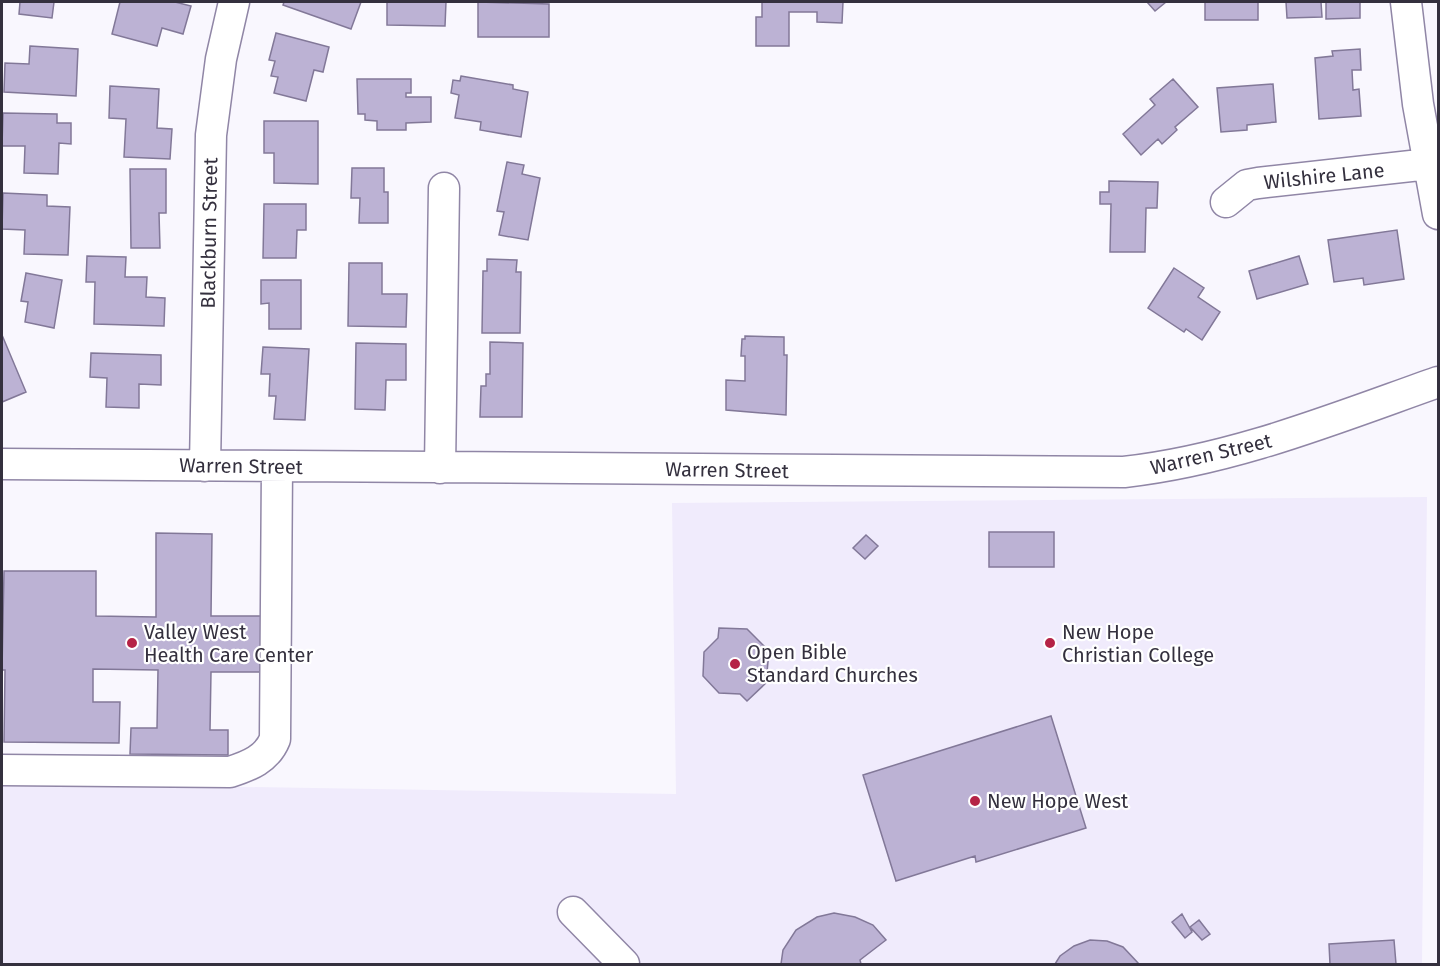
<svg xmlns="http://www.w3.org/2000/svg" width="1440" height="966" font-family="'Fira Sans',sans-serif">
	<rect width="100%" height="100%" fill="#f9f7fe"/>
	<!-- built -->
	<path fill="#f0ebfc" d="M1427,497L1422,964H2V783L676,794L672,503Z"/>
	<!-- building -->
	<path fill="#bcb2d4" stroke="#827898" stroke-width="1.5" d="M20,2H54L52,18L19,14Z
		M120,2H175L191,6L183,34L162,28L157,46L112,34Z
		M284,2H361L351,29L283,5Z
		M387,2H446L445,26L387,25Z
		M478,2L549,4V37H478Z
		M762,2H843L842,23L817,22V12H789V46H756V17H762Z
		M1147,2H1166L1155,11Z
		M1205,2H1258V20H1205Z
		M1286,2H1321L1322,17L1287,18Z
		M1326,2H1360V18L1326,19Z
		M276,33L329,47L323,72L314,70L306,101L274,93L278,77L271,76L275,61L269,60Z
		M30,46L78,49L76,96L4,92L5,63L29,64Z
		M1360,49L1361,70H1352L1353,90L1359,89L1361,116L1319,119L1315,58L1333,56L1332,51Z
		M461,76L513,85V89L528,92L521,137L480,130L481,122L455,118L459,95L451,93L453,80L460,81Z
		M357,79H411V93H406V97H431V122L406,123V130H377V121L365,120V114H358Z
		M1173,79L1198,107L1175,127L1177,130L1162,144L1158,139L1141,155L1123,134L1155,105L1150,99Z
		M1273,84L1276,122L1247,125V130L1221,132L1217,88Z
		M110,86L159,89L157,128L172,129L170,159L124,157L126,119L109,118Z
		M3,113L57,114V123H71V144L59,143L58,174L24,173L25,146H2Z
		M264,121H318V184L274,183V153H264Z
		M507,162L524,165L522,174L540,178L528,240L499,235L504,212L497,211Z
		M352,168H384V192H388V223H359L360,198H351Z
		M130,169H166V213H159L160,248H131Z
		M1109,181L1158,182L1157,208H1146L1145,252H1110L1111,204H1100V192H1109Z
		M3,193L47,195V206L70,207L68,255L24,254L25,230L2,229Z
		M264,204H306V230H297L296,258H263Z
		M1397,230L1404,279L1364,285L1363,278L1334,282L1328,240Z
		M87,256L126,257L125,277H147L146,297L165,298L164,326L94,324L95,282H86Z
		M1299,256L1308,284L1257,299L1249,271Z
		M487,259L517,260L516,272H521L520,333H482L483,271H487Z
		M349,263H382V294H407L406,327L348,326Z
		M1174,268L1204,288L1198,297L1220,312L1202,340L1186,329L1184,332L1148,308Z
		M26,273L62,280L54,328L25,322L28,302L21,301Z
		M261,280H301V329H269V303L261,304Z
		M2,335L26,392L2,402Z
		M745,336L784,337V355H787L786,415L726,410V380L745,381V356H741L742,339H745Z
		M490,342L523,343L522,417H480L481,386H486V374H490Z
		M356,343L406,344V380H386L385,410L355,409Z
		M263,347L309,349L305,420L274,419L276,396H269L270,374H261Z
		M91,353L161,355V385L139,384V408L106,407L107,378L90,377Z
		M989,532H1054V567H989Z
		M156,533L212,534L211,616H263L262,672H211L210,730H228V755L130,754L131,728H157L158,670L93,669V702H120L119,743L4,742L5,670H2L4,571H96V616L156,617Z
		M866,535L878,546L865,559L853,548Z
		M719,628L747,629L769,651L766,683L747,701L740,694L719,693L703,676L704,652L718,638Z
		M1051,716L1086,828L976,862L975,856L896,881L863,775Z
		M834,913L855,917L873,925L886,940L860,960L861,964H781L783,950L796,930L817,917Z
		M1182,914L1192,932L1185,938L1172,922Z
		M1199,920L1210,934L1202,940L1190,927Z
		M1090,940L1107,941L1123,947L1139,964H1055L1060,956L1074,946Z
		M1394,940L1396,964H1330L1329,944Z"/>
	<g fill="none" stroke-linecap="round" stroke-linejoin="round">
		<!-- minor casing -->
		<g stroke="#9086a6" stroke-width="33">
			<path id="minor" d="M1406,2L1418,104L1438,214
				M1226,202L1247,185L1258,183L1438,163
				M2,464L1124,472C1233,460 1336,418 1438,382
				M205,466L211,135L221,59L234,2
				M440,468L444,188
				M2,770L230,772C249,766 267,759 275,739L277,466
				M573,912L624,964"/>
		</g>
		<!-- minor -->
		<use href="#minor" stroke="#fff" stroke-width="30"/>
	</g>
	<!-- markers -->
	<g fill="#b52346" stroke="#fff" stroke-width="2">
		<circle cx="132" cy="643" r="6"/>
		<circle cx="1050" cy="643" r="6"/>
		<circle cx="735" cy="664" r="6"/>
		<circle cx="975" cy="801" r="6"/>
	</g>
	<g text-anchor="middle" stroke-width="4.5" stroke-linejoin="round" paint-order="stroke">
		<!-- street labels -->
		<g font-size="20" fill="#34303e" stroke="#fff">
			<text transform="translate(1324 176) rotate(-6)" y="7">Wilshire Lane</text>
			<text transform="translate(209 233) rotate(-89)" y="7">Blackburn Street</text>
			<text transform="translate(1211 454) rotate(-13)" y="7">Warren Street</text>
			<text transform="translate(241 466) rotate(1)" y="7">Warren Street</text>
			<text transform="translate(727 470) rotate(1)" y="7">Warren Street</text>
		</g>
		<!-- poi labels -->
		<g font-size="20" fill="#34303e" stroke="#fff" text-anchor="start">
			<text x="144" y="639">Valley West<tspan x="144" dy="23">Health Care Center</tspan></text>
			<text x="1062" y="639">New Hope<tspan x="1062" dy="23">Christian College</tspan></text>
			<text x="747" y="659">Open Bible<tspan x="747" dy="23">Standard Churches</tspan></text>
			<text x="987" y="808">New Hope West</text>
		</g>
	</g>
	<!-- border -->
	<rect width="1440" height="966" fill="none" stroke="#34303e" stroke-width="6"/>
</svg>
